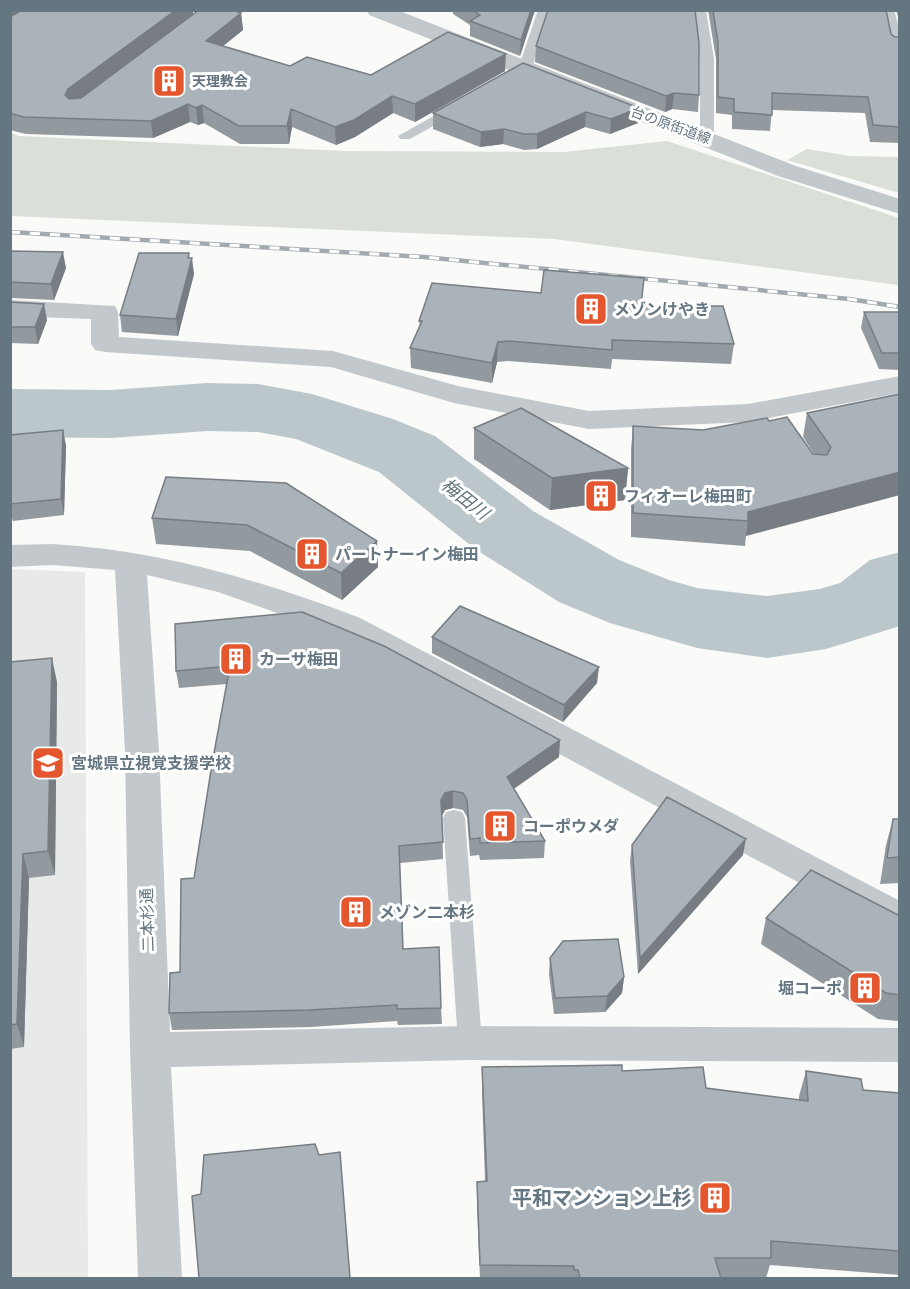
<svg xmlns="http://www.w3.org/2000/svg" width="910" height="1289" font-family="'PT Sans Narrow','Noto Sans JP',sans-serif">
	<rect width="100%" height="100%" fill="#fafaf8"/>
	<!-- built -->
	<path fill="#e8e9e9" d="M11,569L85,572L88,1278H11Z"/>
	<!-- green -->
	<path fill="#dadfd7" d="M11,133L19,136L345,151L564,152L667,141L899,218V280L898,285L554,239L11,216Z
		M807,149L851,156L899,157V193L787,160Z"/>
	<g fill="none" stroke-linecap="round" stroke-linejoin="round">
		<!-- river -->
		<path fill="#bbc7cb" fill-rule="evenodd" d="M207,383L258,384L312,394L393,419L435,436L533,511L619,560L669,580L697,588L767,596L820,589L840,583L870,560L900,552V626L826,649L767,658L697,648L610,623L559,602L475,549L379,472L296,439L258,432L207,431L111,438L10,437V389L111,390Z"/>
		<!-- service -->
		<path fill="#c3c8cc" fill-rule="evenodd" d="M538,10H550L532,68L514,80H504L502,77L519,66Z
			M694,10H706L714,59V138L707,142L700,138V59Z
			M882,10H894L900,31V51H892L890,48Z
			M455,104L460,105L462,108L460,111L410,139H400L398,136Z
			M454,810L462,812L465,818L482,1043L478,1050L470,1053L462,1050L458,1043L443,818L446,812Z"/>
		<!-- minor -->
		<path fill="#c3c8cc" fill-rule="evenodd" d="M367,10H397L796,166L900,199V214L778,176L369,15Z
			M10,300L115,306L118,312L119,337L333,351L458,386L589,411L748,404L900,376V393L748,422L589,429L454,403L331,367L105,352L95,350L91,344V319L10,316Z
			M52,544C159,550 260,580 360,618L900,901V934L887,930L336,634L218,592L147,575L159,751L170,1032L470,1026L900,1028V1062L470,1060L171,1067L182,1278H138L130,1050L125,751L115,570L52,565L10,567V545Z"/>
		<!-- rail casing -->
		<g stroke="#a2aab0" stroke-width="4.5">
			<path id="rail" d="M10,232L424,257L849,299L900,307"/>
		</g>
		<!-- rail -->
		<use href="#rail" stroke="#fff" stroke-width="3" stroke-dasharray="10" stroke-linecap="butt"/>
	</g>
	<!-- wall -->
	<path fill="#929a9f" d="M10,10L193,12V15L241,13L243,30L223,46L290,66L371,75L505,71L415,122L393,113L355,137L336,145L292,127L289,144H240L204,123L198,125L190,122L153,138L26,134L10,130Z
		M453,10H535L520,56L470,36V25L453,14Z
		M708,10H886L891,34L895,37H900V143L870,142L865,113L772,110L770,131L732,129V115L716,113V59Z
		M896,10H900V22Z
		M536,46L699,95L698,112L672,109L665,112L535,62Z
		M523,63L638,123L610,134L585,127L537,149L524,150L503,144L480,147L433,129V113Z
		M10,251L66,268L54,300L10,298Z
		M190,258L194,274L178,336L122,332L120,315Z
		M10,302L47,320L38,344L10,343Z
		M641,306L734,344L731,364L612,359L611,369L508,361L497,362L492,383L411,368L410,348L420,326L419,321Z
		M864,312H900V370L879,369L861,328Z
		M900,394L746,536L745,546L631,537V450L633,426L703,430L769,421L813,454H814L803,437L807,413Z
		M474,428L628,468L625,500L550,510L474,459Z
		M63,430L66,446L64,515L13,521L11,516H10V435Z
		M166,477L378,567L342,600L250,551L156,544L152,518Z
		M175,624L559,757L514,789L545,841L544,858L480,860L479,855L470,856L467,817L463,810L453,808L445,810L442,816L443,859L400,863L403,949L441,1008L442,1024L398,1025L397,1021L311,1027L172,1030L169,1013L180,972L194,878L227,684L179,688L176,671Z
		M432,637L597,683L563,722L432,653Z
		M10,662L57,682L55,875L29,878L24,1047L10,1049Z
		M893,819H900V883L880,884L886,845Z
		M632,845L743,855L638,974L630,861Z
		M900,916V1019L897,1021L878,1019L761,944L766,918Z
		M550,958L624,977L622,993L605,1012L554,1014L549,974Z
		M482,1067L622,1071L706,1088L799,1100V1096L806,1071L863,1090L900,1093V1275L770,1265L766,1278H480L477,1206V1182L485,1181L482,1092Z"/>
	<!-- shaded-wall -->
	<path fill="#777d82" d="M10,10H30L10,21Z
		M176,10H195L193,12V16L71,106L65,95L68,89Z
		M531,10H535L520,56L521,40Z
		M241,13L243,30L208,58L206,41Z
		M506,54L505,71L415,122V104Z
		M674,93L672,109L665,112L666,96Z
		M392,96L393,113L355,137L336,145L335,127Z
		M188,104L190,122L153,138L151,121Z
		M202,105L204,123L198,125L196,108Z
		M639,108L638,123L610,134L611,119Z
		M291,109L292,127L289,144L287,126Z
		M586,112L585,127L537,149V134Z
		M504,129L503,144L480,147L481,132Z
		M63,252L66,268L54,300L51,284Z
		M189,253L190,265L192,258L194,274L178,336L176,319Z
		M44,304L47,320L38,344L35,327Z
		M498,342L497,362L492,383V363Z
		M63,430L66,446L64,515L61,499Z
		M628,468L625,500L550,510L552,478Z
		M900,472V495L746,536L748,521V512Z
		M377,541L378,567L342,600L341,573Z
		M52,658L57,682L55,875L48,851Z
		M599,667L597,683L563,722L564,705Z
		M560,740L559,757L506,794L507,777Z
		M453,791V808L445,810L441,817V800L445,793Z
		M746,839L743,855L638,974L640,958Z
		M23,854L29,878L24,1047L17,1024Z
		M624,977L622,993L605,1012L607,996Z"/>
	<!-- building -->
	<path fill="#aab3b9" stroke="#777d82" stroke-width="1.5" d="M22,10H176L68,89L65,95L69,99L81,98L199,10H232L241,13L206,41L290,66L307,57L371,75L448,32L506,54L415,104L392,96L354,120L335,127L291,109L287,126H239L202,105L196,108L188,104L151,121L23,117L10,113V17Z
		M472,10H531L521,40L470,21L480,15Z
		M548,10H695L699,43V95L674,93L666,96L536,46Z
		M713,10H886L891,34L895,37H900V127L873,125L868,97L772,93V115L734,112V99L718,97V43Z
		M523,63L639,108L611,119L586,112L537,134H524L504,129L481,132L433,113Z
		M10,251L63,252L51,284L10,282Z
		M139,253H189L188,258H192L176,319L120,315Z
		M544,270L644,278L641,306H723L734,344L612,340V350L509,341L498,342L492,363L410,348L422,321H419L432,283L541,293Z
		M10,302L44,304L35,327H10Z
		M864,312H900V353H882Z
		M900,394V472L748,512V521L633,513V426L703,430L767,418L769,421L787,417L813,454L827,455L831,447L807,413Z
		M521,408L628,468L552,478L474,428Z
		M63,430L61,499L10,504V435Z
		M166,477L286,483L377,541L341,573L247,525L152,518Z
		M460,606L599,667L564,705L432,637Z
		M302,612L384,646L560,740L507,777L545,841L480,843V838L470,839L467,800L463,793L453,791L445,793L441,800L443,842L399,846L403,949L439,947L441,1008L397,1009V1005L309,1010L169,1013L170,973L180,972L181,879L194,878L212,764L230,666L176,671L175,624Z
		M52,658L48,851L23,854L17,1024L10,1025V662Z
		M667,797L746,839L640,958L632,845Z
		M893,819H900V857L887,858Z
		M811,870L900,916V995L886,993L766,918Z
		M618,939L624,977L607,996L555,998L550,958L563,941Z
		M622,1065V1071L703,1067L706,1088L808,1101L806,1071L861,1079L863,1090L900,1093V1251L771,1241V1258H715L721,1278H580L578,1270H574V1266L480,1265L477,1182L487,1181L482,1067Z
		M315,1144L319,1155L340,1152L350,1278H199L192,1196L201,1194L204,1155Z"/>
	<!-- icons -->
	<defs>
		<g id="building-square" transform="scale(1.725)"><rect x="-9" y="-9" width="18" height="18" rx="4" fill="#e4572e" stroke="#fff"/><path d="M-4-6H4V6H1V3H-1V6H-4ZM-2.5-4.3h1.7v1.8h-1.7ZM.8-4.3h1.7v1.8H.8ZM-2.5-1h1.7V.8h-1.7ZM.8-1h1.7V.8H.8Z" fill="#fff"/></g>
		<g id="school-square" transform="scale(1.725)"><rect x="-9" y="-9" width="18" height="18" rx="4" fill="#e4572e" stroke="#fff"/><path d="M0-5L7-2L0 1L-7-2ZM-4 1L0 2.5L4 1V4Q0 6-4 4Z" fill="#fff"/></g>
	</defs>
	<g fill-rule="evenodd">
		<use href="#building-square" x="169" y="81"/>
		<use href="#building-square" x="591" y="309"/>
		<use href="#building-square" x="601" y="496"/>
		<use href="#building-square" x="312" y="554"/>
		<use href="#building-square" x="236" y="659"/>
		<use href="#school-square" x="48" y="763"/>
		<use href="#building-square" x="500" y="826"/>
		<use href="#building-square" x="356" y="912"/>
		<use href="#building-square" x="865" y="988"/>
		<use href="#building-square" x="715" y="1198"/>
	</g>
	<g text-anchor="middle" stroke-width="6" stroke-linejoin="round" paint-order="stroke">
		<!-- far-poi labels -->
		<g font-size="14" font-weight="bold" fill="#657683" stroke="#fff" text-anchor="start">
			<text x="192" y="86">天理教会</text>
		</g>
		<!-- far-street labels -->
		<g font-size="14" fill="#657683" stroke="#fff">
			<text transform="translate(671 125) rotate(20)" y="5">台の原街道線</text>
		</g>
		<!-- poi labels -->
		<g font-size="16" font-weight="bold" fill="#657683" stroke="#fff" text-anchor="start">
			<text x="614" y="315">メゾンけやき</text>
			<text x="624" y="502">フィオーレ梅田町</text>
			<text x="335" y="560">パートナーイン梅田</text>
			<text x="259" y="665">カーサ梅田</text>
			<text x="71" y="769">宮城県立視覚支援学校</text>
			<text x="523" y="832">コーポウメダ</text>
			<text x="379" y="918">メゾン二本杉</text>
			<text x="842" y="994" text-anchor="end">堀コーポ</text>
		</g>
		<!-- street labels -->
		<g font-size="16" fill="#657683" stroke="#fff">
			<text transform="translate(147 920) rotate(-92)" y="6">二本杉通</text>
		</g>
		<!-- water labels -->
		<g font-size="18" font-style="italic" fill="#60757c" stroke="#fff">
			<text transform="translate(465 499) rotate(38)" y="6">梅田川</text>
		</g>
		<!-- near-poi labels -->
		<g font-size="20" font-weight="bold" fill="#657683" stroke="#fff" text-anchor="end">
			<text x="692" y="1205">平和マンション上杉</text>
		</g>
	</g>
	<!-- border -->
	<rect width="910" height="1289" fill="none" stroke="#657683" stroke-width="24"/>
</svg>
